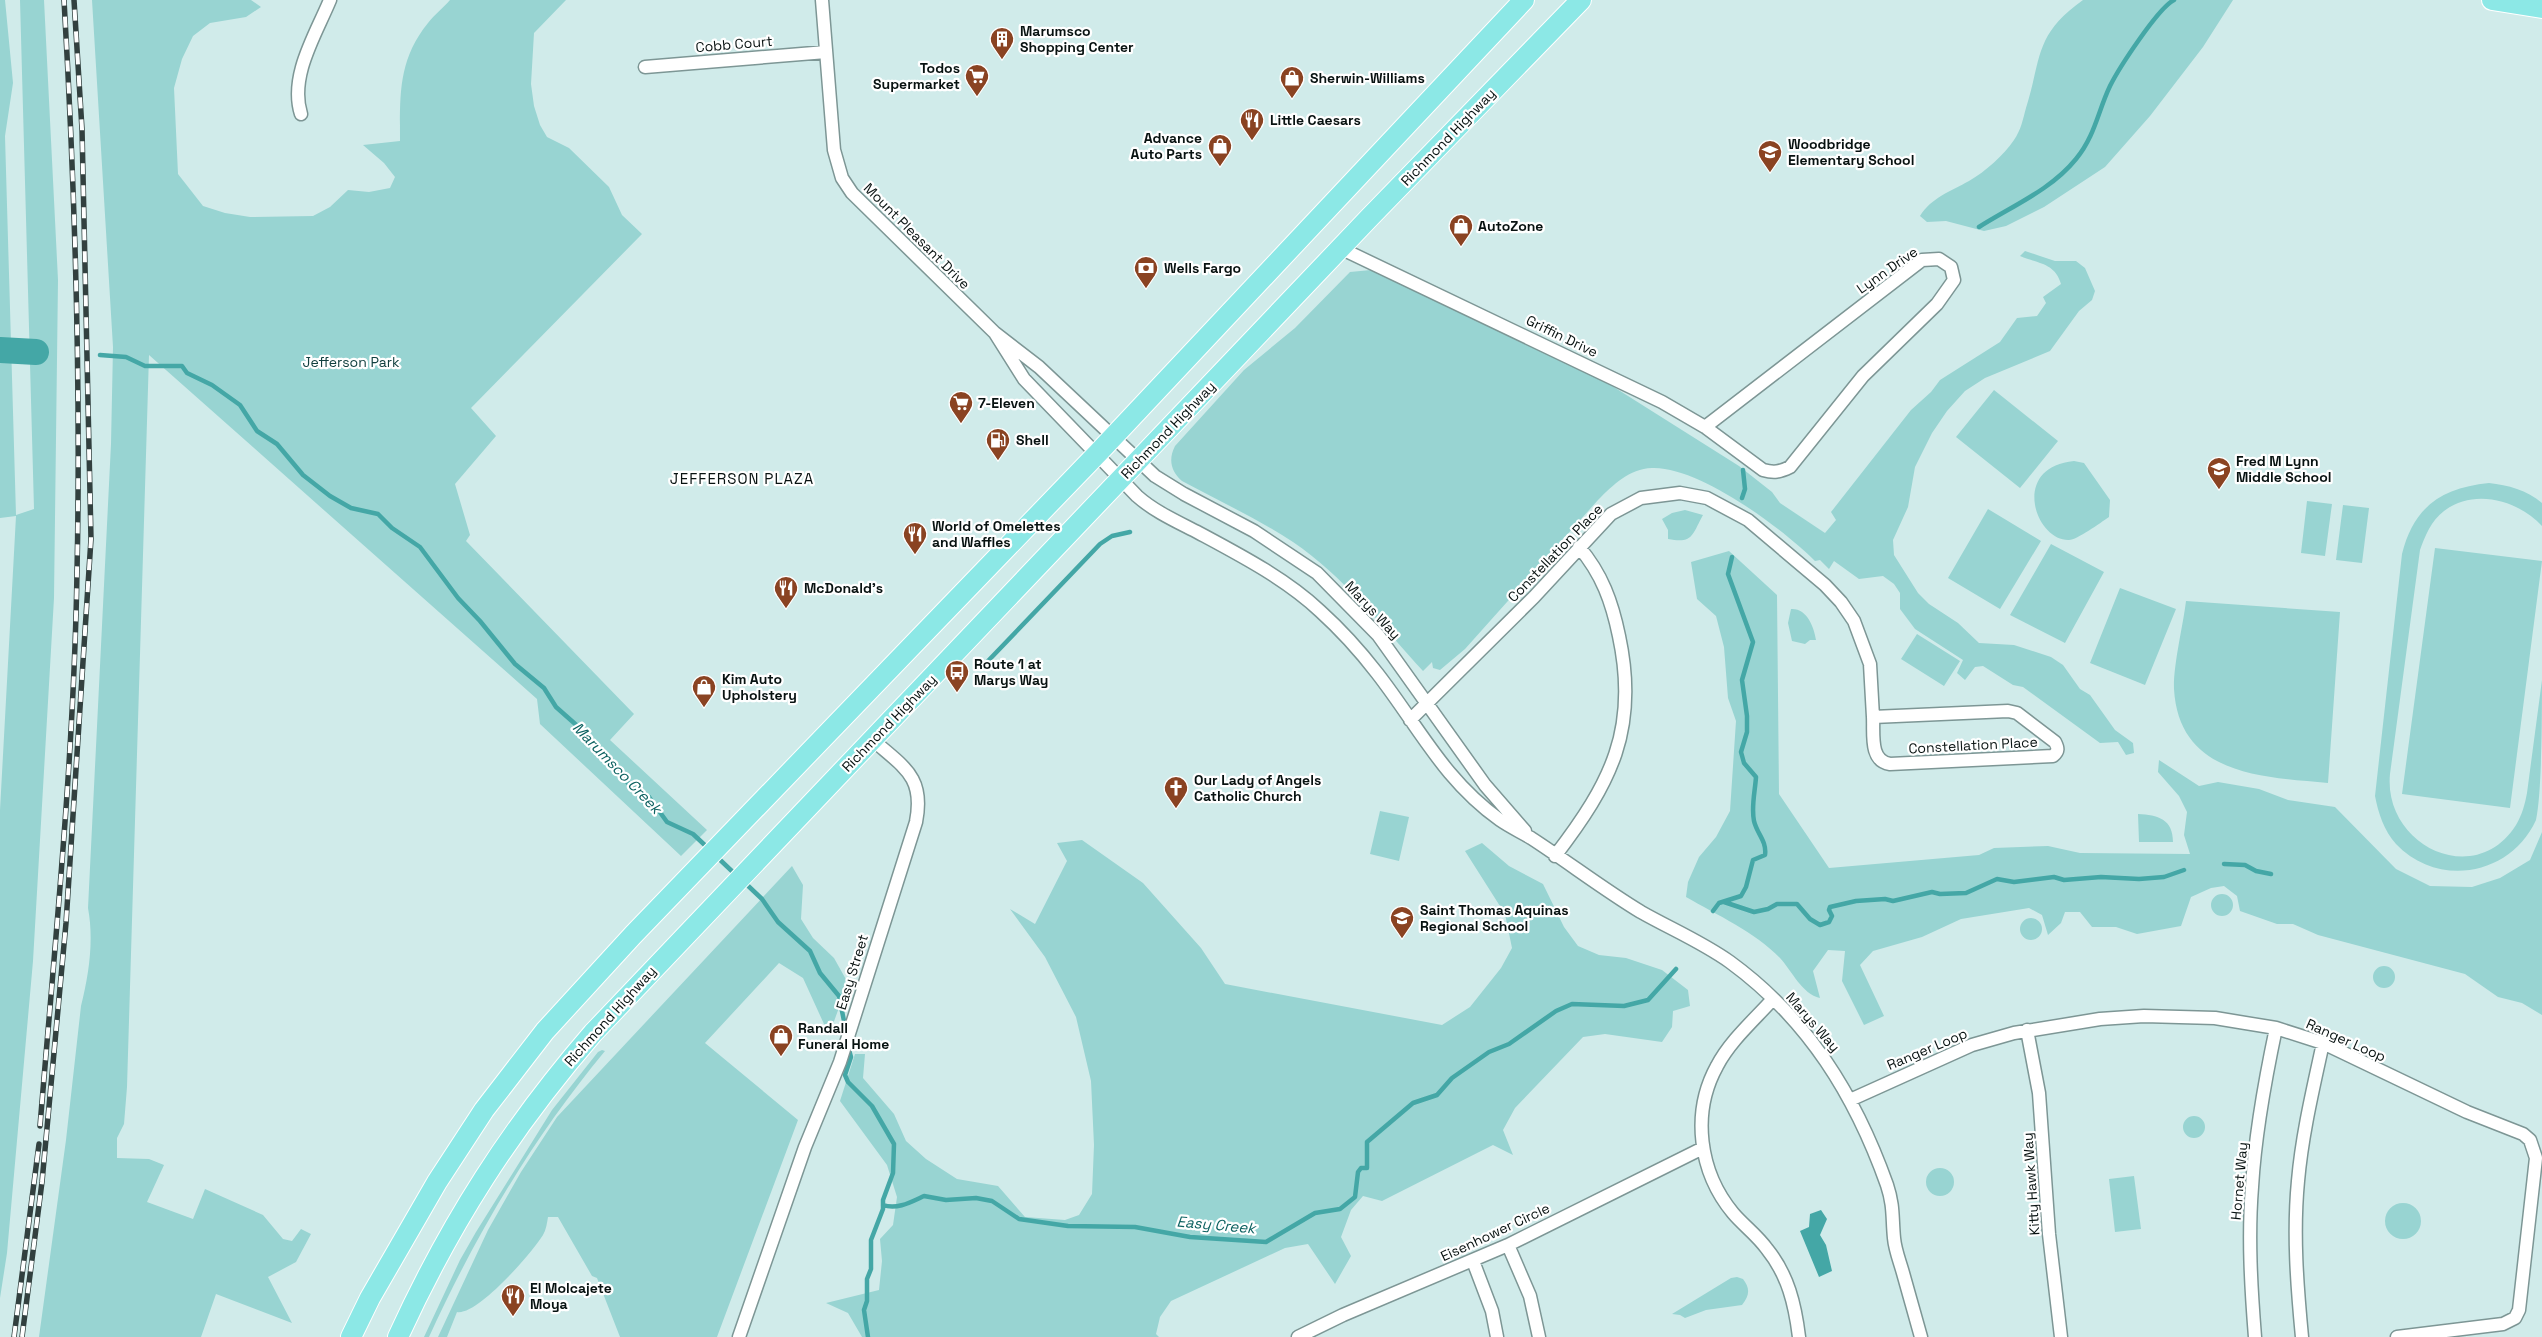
<svg xmlns="http://www.w3.org/2000/svg" width="2542" height="1337" font-family="'Space Grotesk',sans-serif">
	<rect width="100%" height="100%" fill="#d0ebea"/>
	<!-- green -->
	<path fill="#98d4d2" d="M0,0H5L13,83L5,136L16,515L34,509L20,0H44L58,280L54,598L33,961L7,1253L0,1298V810L16,516L0,518Z
		M92,0H251L261,7L246,17L210,23L193,36L182,59L174,88L178,174L203,206L225,213L250,217L313,216L330,207L348,190L369,192L390,188L395,177L384,163L363,145L400,141C400,95 398,60 428,23C435,14 443,8 450,0H566L534,33L531,84L534,106L540,125L547,137L569,148L609,187L622,215L642,234L471,408L496,436L455,484L470,535L466,541L634,714L610,740L707,830L681,856L540,724L537,699L149,355L127,1087L124,1124L117,1138V1158L149,1159L164,1165L147,1202L193,1219L205,1189L263,1215L283,1239L292,1241L301,1229L311,1234L296,1262L268,1277L292,1323L216,1294L201,1337H39L66,1140L81,1006C89,974 94,940 88,908L111,444L113,347Z
		M2083,0H2233L2203,47L2150,116L2105,167L2044,207L2006,226L1984,231L1946,221L1927,222L1920,216C1931,198 1951,191 1969,181C1986,171 2003,156 2014,140C2021,130 2023,119 2026,108C2042,57 2034,35 2083,0Z
		M2025,251L2055,261H2076L2085,268L2095,291L2092,300L2079,311L2050,351L1985,378L1965,391L1947,411L1932,433L1915,467L1908,507L1893,540L1894,555L1918,593L1929,604L1958,623L1979,643L2014,645L2051,657L2063,665L2080,689L2090,695L2115,730L2133,743L2134,753L2126,755L2118,742L2100,743L2023,687L2013,685L1983,666L1975,667L1965,680L1957,673L1963,660L1915,629L1900,609V593L1894,584L1883,576L1859,579L1834,561L1829,569L1820,560L1815,561C1783,529 1699,466 1652,468C1629,469 1613,485 1598,500L1465,649L1440,670L1433,668L1432,662L1423,671C1383,627 1343,576 1293,542C1258,519 1219,501 1182,481C1171,471 1168,460 1175,446L1244,370L1295,328L1350,272L1371,270L1609,384L1739,466L1772,492L1780,503L1825,533L1836,520L1831,512L1911,410L1931,392L1940,380L2000,342L2017,318L2037,316L2046,303L2043,297L2061,284C2055,263 2039,264 2020,256Z
		M1994,390L2058,441L2020,488L1956,437Z
		M2074,461L2084,463L2110,500L2109,517C2100,523 2077,540 2069,540C2035,541 2010,467 2074,461Z
		M2489,483C2508,485 2527,490 2542,503V526C2518,500 2474,488 2444,511C2431,521 2425,536 2420,550L2390,774C2383,845 2475,890 2516,825C2522,815 2525,804 2527,793L2542,680C2542,712 2542,793 2536,820C2511,875 2439,889 2396,844C2384,831 2378,812 2375,796L2402,554C2414,506 2442,488 2489,483Z
		M2307,501L2332,504L2325,556L2301,553Z
		M2343,505L2369,508L2362,563L2336,560Z
		M1988,509L2041,541L2000,609L1948,578Z
		M1685,510L1703,515C1692,535 1693,544 1668,539V530L1662,519L1672,513Z
		M2051,544L2104,572L2065,643L2010,615Z
		M2435,548L2542,561L2510,808L2402,794Z
		M1729,551L1777,595L1779,794L1829,868L1979,855L1994,848L2048,846L2080,853L2190,854L2184,835L2187,812L2179,796L2158,772L2159,760L2199,786L2218,782L2259,789L2288,800L2335,807L2396,869L2430,886L2472,887L2500,878L2530,860L2542,832V1015L2522,1003L2498,997L2465,974L2318,935L2293,924H2277L2240,911L2237,896L2224,886L2211,888L2191,897L2181,926L2137,934L2116,927H2092L2080,912H2065L2061,923L2048,935L2042,915L2029,908L1961,919L1922,937L1873,951L1860,965L1884,1016L1864,1025L1842,981L1845,951L1828,950L1813,971L1820,998C1802,994 1792,971 1780,958C1755,932 1717,915 1686,897L1688,882L1699,857L1716,837L1730,811L1736,721L1728,698L1724,647L1716,616L1697,599L1691,562Z
		M2120,588L2176,609L2145,685L2090,663Z
		M2186,601L2340,612L2328,783C2261,777 2179,775 2174,689C2173,666 2183,626 2186,601Z
		M1791,609C1807,608 1814,627 1816,640H1810L1805,644L1792,641L1788,623Z
		M1917,634L1960,661L1944,686L1901,659Z
		M1380,811L1409,817L1399,861L1370,854Z
		M2138,814C2158,815 2173,819 2173,842H2139Z
		M1082,840L1143,883L1201,948L1225,984L1442,1025L1470,1007L1501,968L1512,948L1505,914L1465,851L1482,843L1509,866L1543,884L1564,927L1578,946L1599,955L1626,958L1662,970L1688,990L1690,1006L1673,1011L1672,1027L1662,1042L1605,1034L1583,1037L1515,1108L1503,1130L1513,1155L1493,1145L1382,1201L1363,1196L1351,1210L1341,1237L1351,1256L1335,1284L1308,1244L1285,1248L1171,1301L1160,1317L1156,1334L1159,1337H862L848,1313L826,1303L879,1290L882,1261L880,1239L893,1225L897,1197L887,1165L840,1101L855,1054H865L863,1078L894,1114L906,1141L926,1159L957,1179L998,1186L1025,1217L1065,1220L1079,1215L1092,1194L1094,1145L1091,1081L1076,1017L1045,957L1010,909L1035,924L1067,861L1057,843Z
		M792,866L803,885L801,919L813,938L834,958L848,983L829,1035L803,978L779,963L705,1043L798,1120L717,1337H620L597,1278L592,1276L558,1217H548C547,1223 546,1230 543,1235C532,1253 477,1316 457,1312L447,1337H438L488,1230L521,1172L557,1117Z
		M2211 905a11 11 0 1 1 22 0a11 11 0 1 1-22 0Z
		M2020 929a11 11 0 1 1 22 0a11 11 0 1 1-22 0Z
		M2373 977a11 11 0 1 1 22 0a11 11 0 1 1-22 0Z
		M602,1050L605,1051C533,1138 476,1234 429,1337H424L460,1260L476,1232L552,1110L598,1052Z
		M2183 1127a11 11 0 1 1 22 0a11 11 0 1 1-22 0Z
		M1926 1182a14 14 0 1 1 28 0a14 14 0 1 1-28 0Z
		M2134,1176L2141,1229L2115,1232L2109,1179Z
		M2385 1221a18 18 0 1 1 36 0a18 18 0 1 1-36 0Z
		M1737,1277L1743,1279C1750,1288 1750,1295 1742,1305L1706,1310L1685,1318L1680,1315L1672,1314L1731,1278Z"/>
	<!-- water -->
	<path fill="#44a7a6" d="M1821,1210L1827,1219L1820,1235L1826,1245L1832,1271L1819,1277L1800,1231L1809,1227L1810,1214Z"/>
	<g fill="none" stroke-linecap="round" stroke-linejoin="round">
		<!-- stream -->
		<path stroke="#44a7a6" stroke-width="4.5" d="M1979,227C2012,206 2051,190 2076,159C2095,136 2098,111 2110,86C2119,68 2158,8 2174,0
			M100,355L126,357L145,366H182L187,373L212,385L240,405L257,431L277,444L303,475L330,496L351,508L378,514L392,528L420,547L458,598L480,621L515,664L544,688L556,707L582,730L629,784L649,797L667,822L693,834L709,849
			M1742,498L1745,489L1743,470
			M988,661L1100,544L1112,536L1130,532
			M716,856L736,875
			M2224,864L2245,865L2256,871L2271,874
			M743,881L762,899L778,922L810,951L820,973L839,996L846,1031
			M1724,902L1754,912L1768,909L1777,904H1797L1810,919L1820,925L1829,922L1832,916L1829,910L1830,907L1856,901L1885,899L1893,901L1932,892L1940,894L1966,893L1997,879L2014,882L2054,877L2064,880L2101,877L2139,879L2164,877L2184,870
			M1713,911L1719,903L1741,896L1746,887L1753,860L1765,855C1767,841 1757,834 1754,821C1751,807 1755,792 1756,777L1744,763L1741,752L1747,732V716L1742,680L1753,642L1728,574L1732,557
			M848,1046L851,1057L845,1075L848,1082L872,1106L894,1144L893,1173L883,1200V1209L871,1240V1269L867,1279V1301L864,1310L868,1337
			M883,1205C897,1210 911,1202 924,1196L946,1200L976,1198L992,1201L1019,1219L1068,1226L1135,1227L1190,1237L1266,1242L1315,1213L1340,1209L1355,1197L1358,1172L1361,1168H1367V1142L1413,1103L1437,1095L1452,1078L1489,1052L1509,1044L1556,1011L1572,1004L1624,1006L1648,1000L1676,969"/>
		<!-- river -->
		<path stroke="#44a7a6" stroke-width="26" d="M0,350L36,352"/>
		<!-- minor casing -->
		<g stroke="#7d9695" stroke-width="15">
			<path id="minor" d="M822,0L834,150L842,178L852,193L995,333L1039,367L1155,476L1184,494L1254,531L1317,573L1378,635L1485,785L1525,831
				M645,67L826,52
				M301,114C289,76 316,34 330,0
				M1340,248L1662,402L1705,427L1763,470C1774,473 1780,472 1790,467L1863,376L1937,304L1954,280L1951,267L1939,259L1922,260L1705,427
				M995,333L1024,379L1137,496C1155,512 1178,522 1199,533C1240,555 1286,579 1320,611C1341,630 1360,651 1377,673C1419,727 1443,779 1500,820C1510,827 1521,832 1531,838C1568,862 1603,889 1641,912C1671,929 1702,942 1730,962C1808,1019 1855,1095 1887,1185C1894,1206 1892,1218 1894,1238C1895,1250 1900,1262 1903,1273C1909,1294 1915,1316 1921,1337
				M2008,711L2017,713L2055,742C2058,748 2059,751 2053,756L1890,764C1869,761 1874,733 1873,717Z
				M1410,720L1534,597L1611,514L1641,498L1680,493L1707,498L1748,520L1825,585L1841,602L1854,621L1870,664L1873,717
				M1555,856C1611,783 1639,729 1619,636C1612,602 1602,574 1579,547
				M1773,999C1754,1020 1730,1041 1717,1066C1691,1113 1699,1172 1733,1213C1743,1225 1757,1235 1767,1249C1788,1275 1795,1304 1799,1337
				M2027,1030L2039,1093L2049,1234L2061,1337
				M1850,1100L1972,1045L2014,1033L2100,1019L2144,1016L2215,1018L2276,1028L2323,1043L2467,1112L2523,1134L2530,1140L2536,1158L2519,1310L2515,1318L2503,1324L2397,1337
				M1508,1245L1530,1296L1539,1337
				M1473,1261L1492,1311L1497,1337
				M739,1337L805,1147L840,1062L916,822C925,776 903,767 873,740
				M1298,1337L1343,1315L1508,1245L1703,1148
				M2255,1337C2251,1287 2248,1237 2252,1187C2255,1134 2265,1080 2276,1028
				M2302,1337C2297,1285 2293,1233 2298,1181C2302,1135 2313,1089 2323,1043"/>
		</g>
		<!-- primary casing -->
		<g stroke="#fff" stroke-width="22">
			<path id="primary" d="M2492,0L2542,8
				M351,1337L370,1298L437,1182L484,1110L545,1031L633,935L1098,453L1524,0
				M398,1337C450,1223 511,1128 593,1033L1370,217L1581,0"/>
		</g>
		<!-- minor -->
		<use href="#minor" stroke="#fff" stroke-width="12"/>
		<!-- primary -->
		<use href="#primary" stroke="#8ce8e6" stroke-width="20"/>
		<!-- rail casing -->
		<g stroke="#32403f" stroke-width="5.5">
			<path id="rail" d="M40,1126C55,942 74,757 77,572C81,381 75,190 64,0
				M14,1337L39,1144
				M22,1337L42,1182L66,923L91,539L82,129L74,0"/>
		</g>
		<!-- rail -->
		<use href="#rail" stroke="#fff" stroke-width="4" stroke-dasharray="11" stroke-linecap="butt"/>
	</g>
	<!-- icons -->
	<defs>
		<g id="building-pin" transform="scale(1.25)"><path d="M0 17L-7.5 6A9.5 9.5 0 1 1 7.5 6Z" fill="#8a4322" stroke="#fff"/><path d="M-4-6H4V6H1V3H-1V6H-4ZM-2.5-4.3h1.7v1.8h-1.7ZM.8-4.3h1.7v1.8H.8ZM-2.5-1h1.7V.8h-1.7ZM.8-1h1.7V.8H.8Z" fill="#fff"/></g>
		<g id="supermarket-pin" transform="scale(1.25)"><path d="M0 17L-7.5 6A9.5 9.5 0 1 1 7.5 6Z" fill="#8a4322" stroke="#fff"/><path d="M-6-5.5h2.5l.6 2H6L4.5 2H-2.5L-4.4-4H-6ZM-1.5 3.2a1.3 1.3 0 1 0 .1 0ZM3 3.2a1.3 1.3 0 1 0 .1 0Z" fill="#fff"/></g>
		<g id="shop-pin" transform="scale(1.25)"><path d="M0 17L-7.5 6A9.5 9.5 0 1 1 7.5 6Z" fill="#8a4322" stroke="#fff"/><path d="M-5-2.5h2.3a2.7 3.5 0 0 1 5.4 0H5L5.5 6h-11ZM-1.5-2.5h3a1.5 2.3 0 0 0-3 0Z" fill="#fff"/></g>
		<g id="restaurant-pin" transform="scale(1.25)"><path d="M0 17L-7.5 6A9.5 9.5 0 1 1 7.5 6Z" fill="#8a4322" stroke="#fff"/><path d="M-5-6h1v4h1v-4h1v4h1v-4h1v5L-1.5 .5V6h-2V.5L-5-1ZM5-6V6H3V1.5H1.5Q1.5-4 5-6Z" fill="#fff"/></g>
		<g id="school-pin" transform="scale(1.25)"><path d="M0 17L-7.5 6A9.5 9.5 0 1 1 7.5 6Z" fill="#8a4322" stroke="#fff"/><path d="M0-5L7-2L0 1L-7-2ZM-4 1L0 2.5L4 1V4Q0 6-4 4Z" fill="#fff"/></g>
		<g id="bank-pin" transform="scale(1.25)"><path d="M0 17L-7.5 6A9.5 9.5 0 1 1 7.5 6Z" fill="#8a4322" stroke="#fff"/><path d="M-6-4H6V4H-6ZM0-2.3a2.3 2.3 0 1 0 0 4.6a2.3 2.3 0 1 0 0-4.6Z" fill="#fff"/></g>
		<g id="fuel-pin" transform="scale(1.25)"><path d="M0 17L-7.5 6A9.5 9.5 0 1 1 7.5 6Z" fill="#8a4322" stroke="#fff"/><path d="M-5.5-6h7V0h2V4h1.3V-2.5L3-4.5l.8-.8L6-3V5H2.5V1h-1V6h-7ZM-4.2-4.7v3.2H.2V-4.7Z" fill="#fff"/></g>
		<g id="bus-pin" transform="scale(1.25)"><path d="M0 17L-7.5 6A9.5 9.5 0 1 1 7.5 6Z" fill="#8a4322" stroke="#fff"/><path d="M-5-6H5V4H4V6H2V4H-2V6H-4V4H-5ZM-3.5-4V0h7V-4ZM-3.5 1.2v1.5H-2V1.2ZM2 1.2v1.5H3.5V1.2Z" fill="#fff"/></g>
		<g id="church-pin" transform="scale(1.25)"><path d="M0 17L-7.5 6A9.5 9.5 0 1 1 7.5 6Z" fill="#8a4322" stroke="#fff"/><path d="M-1.2-6h2.4v3.5h3.3v2.4h-3.3V6h-2.4V-.1h-3.3v-2.4h3.3Z" fill="#fff"/></g>
	</defs>
	<g fill-rule="evenodd">
		<use href="#building-pin" x="1002" y="39"/>
		<use href="#supermarket-pin" x="977" y="76"/>
		<use href="#shop-pin" x="1292" y="78"/>
		<use href="#restaurant-pin" x="1252" y="120"/>
		<use href="#shop-pin" x="1220" y="146"/>
		<use href="#school-pin" x="1770" y="152"/>
		<use href="#shop-pin" x="1461" y="226"/>
		<use href="#bank-pin" x="1146" y="268"/>
		<use href="#supermarket-pin" x="961" y="403"/>
		<use href="#fuel-pin" x="998" y="440"/>
		<use href="#school-pin" x="2219" y="469"/>
		<use href="#restaurant-pin" x="915" y="534"/>
		<use href="#restaurant-pin" x="786" y="588"/>
		<use href="#bus-pin" x="957" y="672"/>
		<use href="#shop-pin" x="704" y="687"/>
		<use href="#church-pin" x="1176" y="788"/>
		<use href="#school-pin" x="1402" y="918"/>
		<use href="#shop-pin" x="781" y="1036"/>
		<use href="#restaurant-pin" x="513" y="1296"/>
	</g>
	<g text-anchor="middle" stroke-width="4.5" stroke-linejoin="round" paint-order="stroke">
		<!-- poi labels -->
		<g font-size="14" font-weight="bold" fill="#081211" stroke="#fff" text-anchor="start">
			<text x="1020" y="36">Marumsco<tspan x="1020" dy="16">Shopping Center</tspan></text>
			<text x="960" y="73" text-anchor="end">Todos<tspan x="960" dy="16">Supermarket</tspan></text>
			<text x="1310" y="83">Sherwin-Williams</text>
			<text x="1270" y="125">Little Caesars</text>
			<text x="1202" y="143" text-anchor="end">Advance<tspan x="1202" dy="16">Auto Parts</tspan></text>
			<text x="1788" y="149">Woodbridge<tspan x="1788" dy="16">Elementary School</tspan></text>
			<text x="1478" y="231">AutoZone</text>
			<text x="1164" y="273">Wells Fargo</text>
			<text x="978" y="408">7-Eleven</text>
			<text x="1016" y="445">Shell</text>
			<text x="2236" y="466">Fred M Lynn<tspan x="2236" dy="16">Middle School</tspan></text>
			<text x="932" y="531">World of Omelettes<tspan x="932" dy="16">and Waffles</tspan></text>
			<text x="804" y="593">McDonald's</text>
			<text x="974" y="669">Route 1 at<tspan x="974" dy="16">Marys Way</tspan></text>
			<text x="722" y="684">Kim Auto<tspan x="722" dy="16">Upholstery</tspan></text>
			<text x="1194" y="785">Our Lady of Angels<tspan x="1194" dy="16">Catholic Church</tspan></text>
			<text x="1420" y="915">Saint Thomas Aquinas<tspan x="1420" dy="16">Regional School</tspan></text>
			<text x="798" y="1033">Randall<tspan x="798" dy="16">Funeral Home</tspan></text>
			<text x="530" y="1293">El Molcajete<tspan x="530" dy="16">Moya</tspan></text>
		</g>
		<!-- street labels -->
		<g font-size="14" fill="#081211" stroke="#fff">
			<text transform="translate(734 44) rotate(-5)" y="5">Cobb Court</text>
			<text transform="translate(1448 137) rotate(-46)" y="5">Richmond Highway</text>
			<text transform="translate(917 236) rotate(45)" y="5">Mount Pleasant Drive</text>
			<text transform="translate(1887 270) rotate(-35)" y="5">Lynn Drive</text>
			<text transform="translate(1562 336) rotate(26)" y="5">Griffin Drive</text>
			<text transform="translate(1168 430) rotate(-46)" y="5">Richmond Highway</text>
			<text transform="translate(1555 553) rotate(-46)" y="5">Constellation Place</text>
			<text transform="translate(1373 610) rotate(47)" y="5">Marys Way</text>
			<text transform="translate(889 723) rotate(-46)" y="5">Richmond Highway</text>
			<text transform="translate(1973 745) rotate(-3)" y="5">Constellation Place</text>
			<text transform="translate(852 972) rotate(-73)" y="5">Easy Street</text>
			<text transform="translate(610 1016) rotate(-48)" y="5">Richmond Highway</text>
			<text transform="translate(1813 1022) rotate(49)" y="5">Marys Way</text>
			<text transform="translate(2346 1040) rotate(24)" y="5">Ranger Loop</text>
			<text transform="translate(1927 1049) rotate(-23)" y="5">Ranger Loop</text>
			<text transform="translate(2239 1181) rotate(-85)" y="5">Hornet Way</text>
			<text transform="translate(2031 1184) rotate(-94)" y="5">Kitty Hawk Way</text>
			<text transform="translate(1495 1232) rotate(-25)" y="5">Eisenhower Circle</text>
		</g>
		<!-- park labels -->
		<g font-size="14" fill="#12403f" stroke="#fff">
			<text x="351" y="367">Jefferson Park</text>
		</g>
		<!-- neighbourhood labels -->
		<g font-size="15" letter-spacing="1" fill="#081211" stroke="#fff">
			<text x="742" y="484">JEFFERSON PLAZA</text>
		</g>
		<!-- water labels -->
		<g font-size="15" font-style="italic" fill="#0c6160" stroke="#fff">
			<text transform="translate(617 768) rotate(46)" y="5">Marumsco Creek</text>
			<text transform="translate(1216 1225) rotate(5)" y="5">Easy Creek</text>
		</g>
	</g>
</svg>
